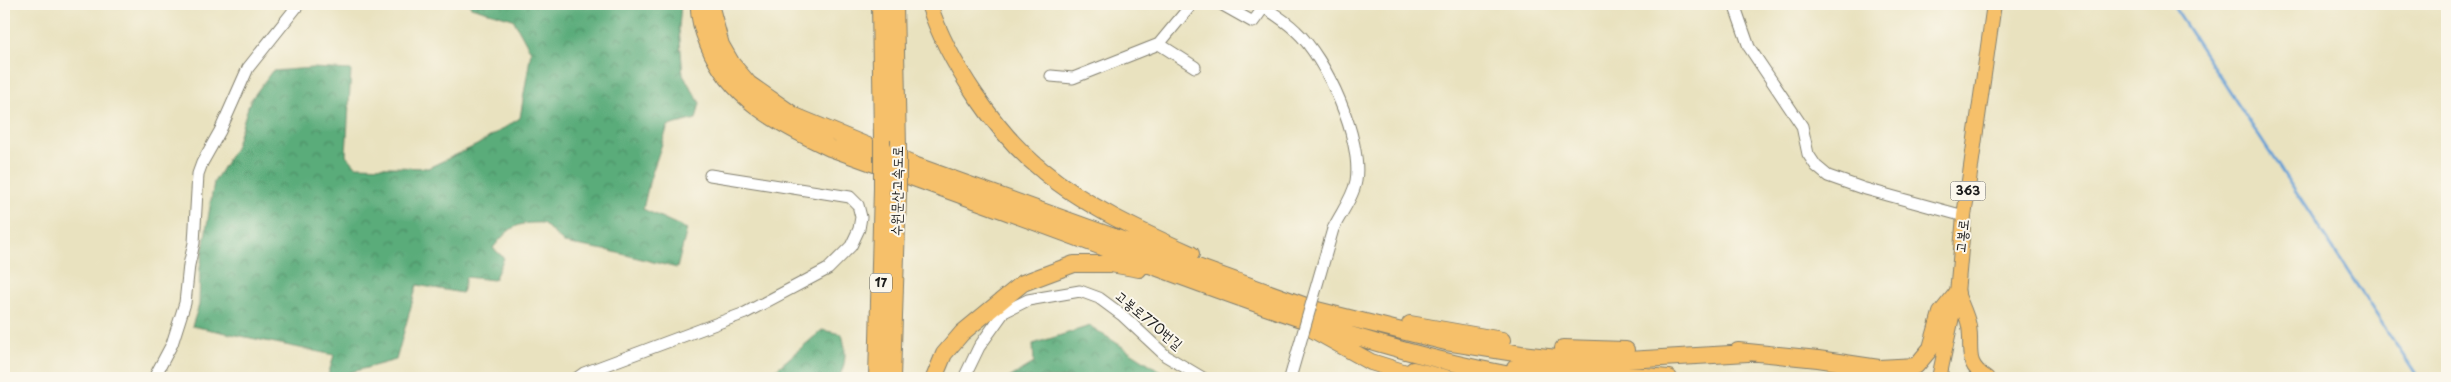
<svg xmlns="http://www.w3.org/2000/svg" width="2451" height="382" font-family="'Playpen Sans','Poor Story',sans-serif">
	<defs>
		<pattern id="forest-crowns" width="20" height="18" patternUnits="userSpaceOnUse" patternTransform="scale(1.25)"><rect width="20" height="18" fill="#5aac7a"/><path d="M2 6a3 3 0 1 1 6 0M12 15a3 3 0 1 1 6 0" fill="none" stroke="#4a8b63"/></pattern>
	</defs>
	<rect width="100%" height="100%" fill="#fbf7ec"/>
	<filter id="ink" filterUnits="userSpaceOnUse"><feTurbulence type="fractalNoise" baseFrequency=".02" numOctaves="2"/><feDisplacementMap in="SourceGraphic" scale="10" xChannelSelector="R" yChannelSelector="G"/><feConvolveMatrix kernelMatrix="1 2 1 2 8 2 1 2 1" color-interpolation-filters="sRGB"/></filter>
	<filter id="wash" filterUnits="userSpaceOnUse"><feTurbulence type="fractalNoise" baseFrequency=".0096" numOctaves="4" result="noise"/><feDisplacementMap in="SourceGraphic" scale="20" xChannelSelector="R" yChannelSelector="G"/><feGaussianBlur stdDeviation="1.12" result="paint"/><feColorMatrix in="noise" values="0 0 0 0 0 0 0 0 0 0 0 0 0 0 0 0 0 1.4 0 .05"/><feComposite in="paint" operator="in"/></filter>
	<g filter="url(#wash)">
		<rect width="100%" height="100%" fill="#e9e2bf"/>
		<!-- forest -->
		<path fill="url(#forest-crowns)" stroke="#3b644b" d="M469,4H681L679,28L683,75L700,103L696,119L668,126L650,179L643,209L687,229L677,268L610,251L564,243L543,223C516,222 510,227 493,248L504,258L494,280L466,277L462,293L417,285L396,360L340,375L339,378H311L328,376L334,355L192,326L199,305L200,268L214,182L235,148L250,101L272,71L312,68L351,70L346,155L356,166L428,168L477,145L520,118L531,52L513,19L471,7Z
			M1090,326L1165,374L1166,378H1009L1034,363L1033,344Z
			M822,330L842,334C846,348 847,366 838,378H766Z"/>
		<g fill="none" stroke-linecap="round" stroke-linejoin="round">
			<!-- stream -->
			<path stroke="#659fd4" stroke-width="3" d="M2172,4L2418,378"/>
		</g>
	</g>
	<g filter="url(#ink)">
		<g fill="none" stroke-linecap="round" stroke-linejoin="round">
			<!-- minor casing -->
			<g stroke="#827f6e" stroke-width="13">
				<path id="minor" d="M1221,4L1253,22L1264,7
					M1259,4C1271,12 1285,20 1296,31C1326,58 1363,140 1356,181C1353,198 1340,214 1333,229
					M1734,4L1749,47L1802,126L1808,154L1816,166L1828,176L1862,188L1964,216
					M1159,44L1195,67
					M1051,76L1073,78L1159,44L1192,4
					M154,378L172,344L185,303L189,265L194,243L198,174L202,163L220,131L248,68L299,4
					M577,378L584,373L745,313L828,269L851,246L859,229L861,217L858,205L850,197L710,175
					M964,378L979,347L1004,312L1028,300L1080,291L1099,298L1122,315L1166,356L1203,378"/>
			</g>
			<!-- major casing -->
			<g stroke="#827f6e" stroke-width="16">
				<path id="major" d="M1957,293C1961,304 1967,315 1969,326C1973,350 1963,363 1987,378
					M1939,378L1957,293L1964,216L1994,4"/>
			</g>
			<!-- highway casing -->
			<g stroke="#827f6e" stroke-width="18">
				<path id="highway" d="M699,4C698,17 703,32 708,44C730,99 779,124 830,148C925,182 1020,216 1115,252C1249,302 1385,354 1527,378
					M710,4L721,45L732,64L749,84L795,116L914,165L1317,310L1446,342L1521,354L1593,362L1748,353
					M880,4L882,140
					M895,4L898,147
					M929,4C947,60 996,134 1043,171C1085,206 1142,232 1191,254
					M1410,324L1502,340
					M1308,327L1371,362L1422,378
					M1563,348L1626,350
					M1738,351L1818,359L1879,368L1916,366L1931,348L1941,313L1957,293
					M1515,368L1597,378
					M1413,370L1446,378
					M1586,371L1669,378
					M877,378L882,188
					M892,378L898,194
					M934,378L944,354L962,333L1023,283L1074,264H1111L1139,269"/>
			</g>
			<!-- minor -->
			<use href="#minor" stroke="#fff" stroke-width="11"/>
			<!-- major -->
			<use href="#major" stroke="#f6c06b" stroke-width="14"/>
			<!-- highway -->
			<use href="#highway" stroke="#f6c06b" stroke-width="16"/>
			<!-- minor-bridge casing -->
			<g stroke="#827f6e" stroke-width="13" stroke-linecap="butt">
				<path id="minor-bridge" d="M1290,378L1333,229"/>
			</g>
			<!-- highway-bridge casing -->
			<g stroke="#827f6e" stroke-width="18" stroke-linecap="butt">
				<path id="highway-bridge" d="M882,140V188
					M898,194V147"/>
			</g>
			<!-- minor-bridge -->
			<use href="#minor-bridge" stroke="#fff" stroke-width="11"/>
			<!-- highway-bridge -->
			<use href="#highway-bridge" stroke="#f6c06b" stroke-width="16"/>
		</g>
	</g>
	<g text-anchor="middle" stroke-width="4" stroke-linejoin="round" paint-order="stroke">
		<!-- shield labels -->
		<g fill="#fbf7ec" stroke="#5f5e5a" stroke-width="1">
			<rect x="1950.5" y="181.5" width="35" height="19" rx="4"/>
			<rect x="870" y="273.5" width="22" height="19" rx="4"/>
		</g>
		<g font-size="12" font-weight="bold" fill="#1c1c1c">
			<text x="1968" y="195">363</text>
			<text x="881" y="287">17</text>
		</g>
		<!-- street labels -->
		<g font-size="14" fill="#1c1c1c" stroke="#fbf7ec">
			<text transform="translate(897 191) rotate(-89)" y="5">수원문산고속도로</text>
			<text transform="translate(1962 236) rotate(-84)" y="5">고봉로</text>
			<text transform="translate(1149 320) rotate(40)" y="5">고봉로770번길</text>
		</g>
	</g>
	<!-- margin -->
	<rect width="2451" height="382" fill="none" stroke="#fbf7ec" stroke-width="20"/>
</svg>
